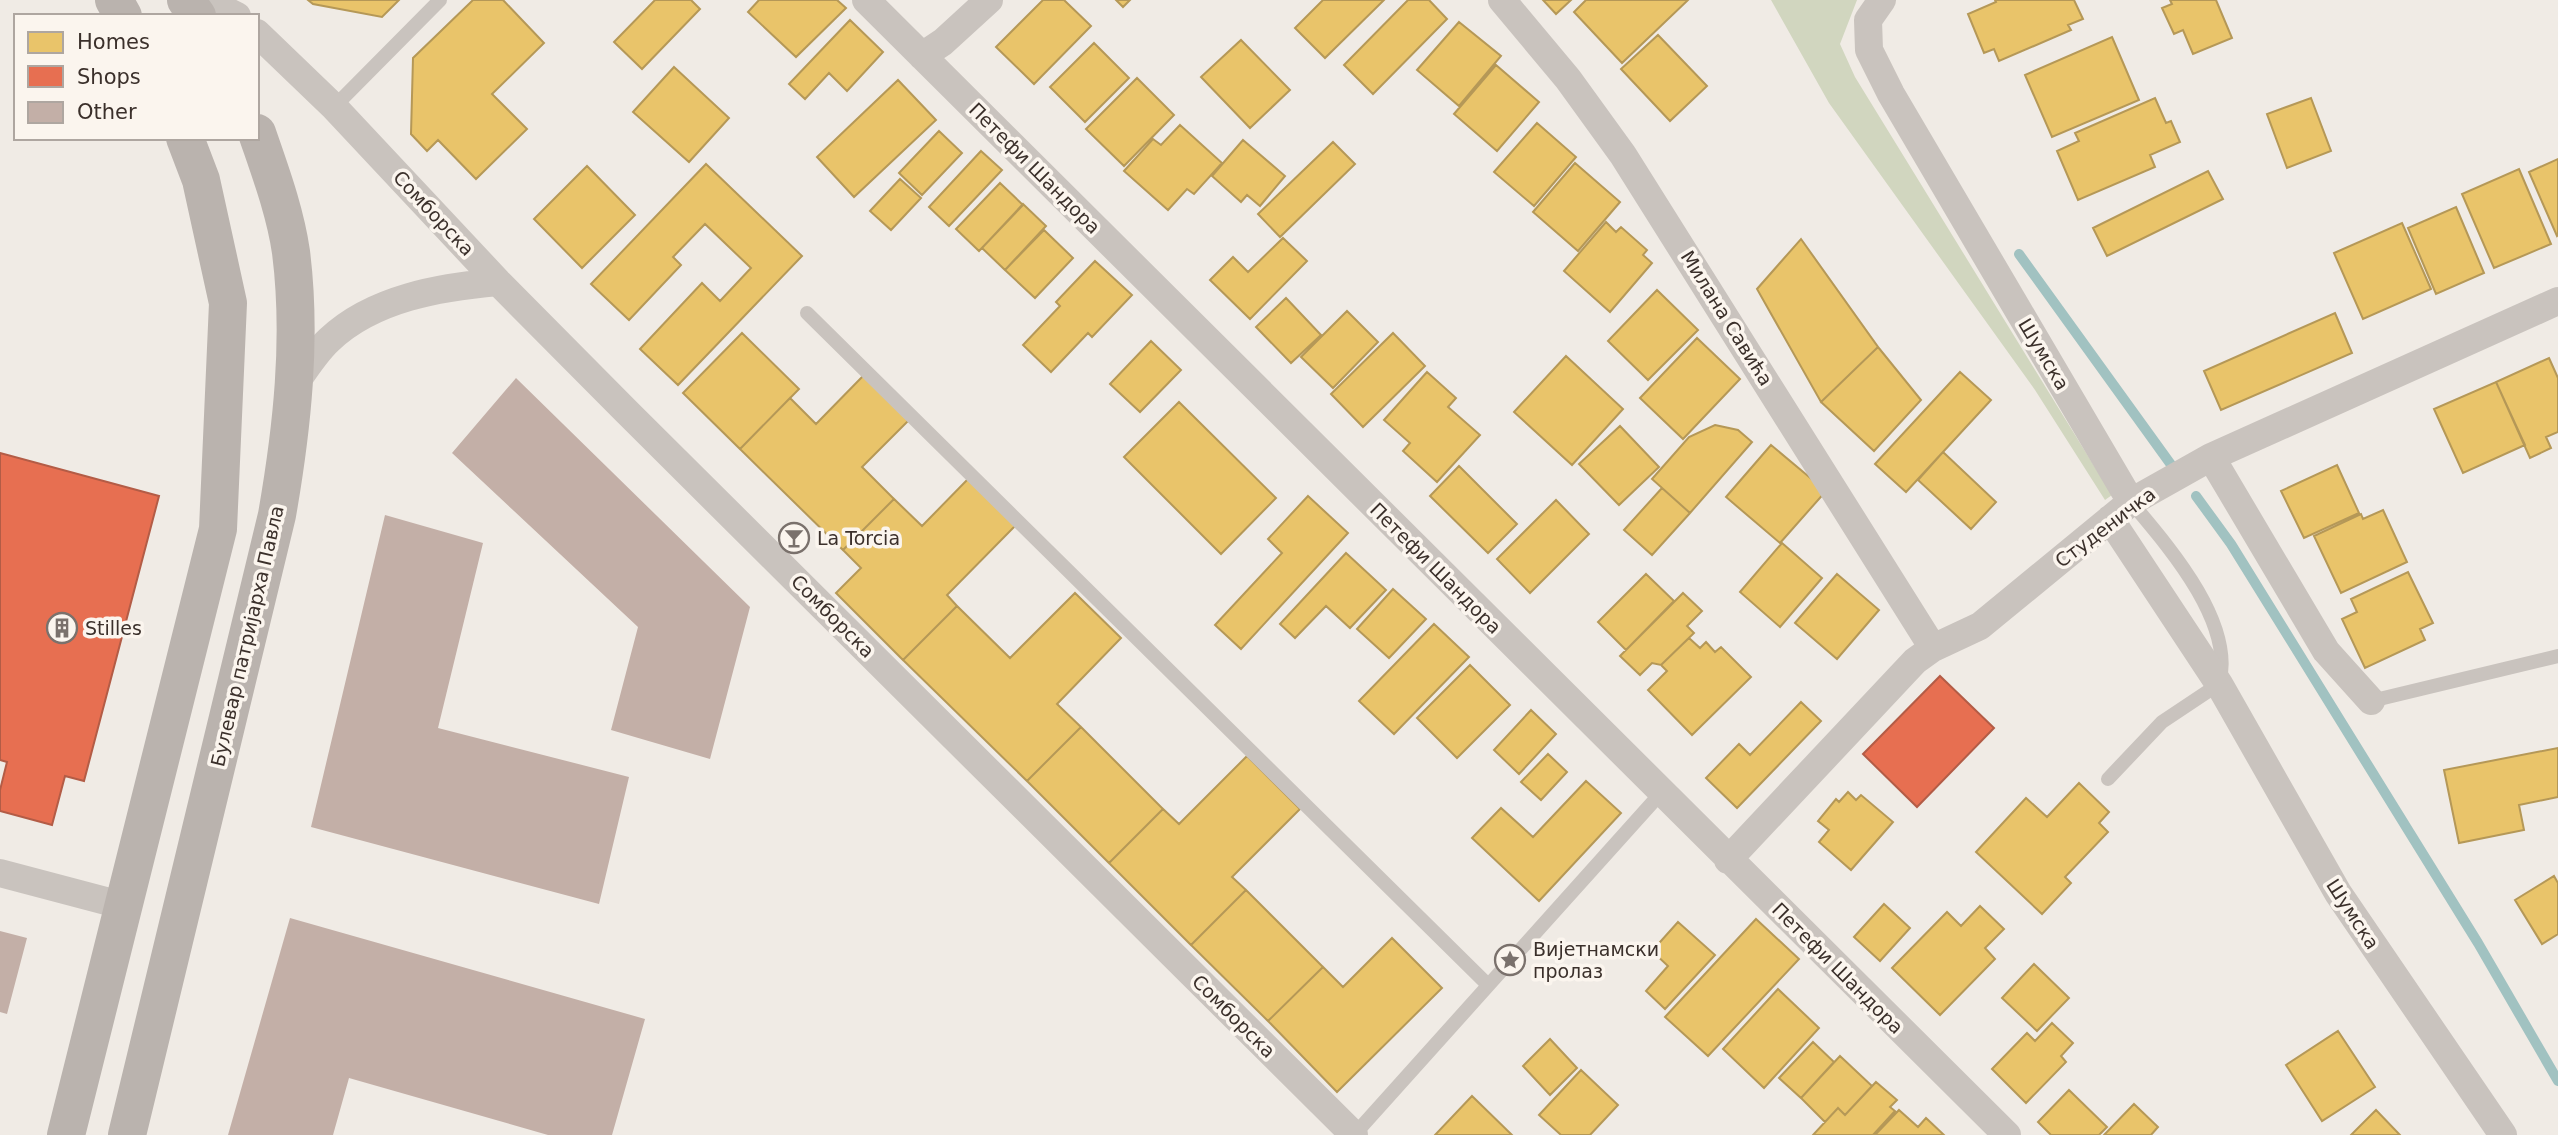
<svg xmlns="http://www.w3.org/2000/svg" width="2558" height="1135" font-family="'DejaVu Sans',sans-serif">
	<rect width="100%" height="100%" fill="#f0ebe5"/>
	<!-- green -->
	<path fill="#d1d6bf" d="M1771,0H1857L1840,44L1855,77L2112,495L2105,500L2035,390L1829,103Z"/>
	<!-- homes -->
	<path fill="#e9c46a" stroke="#b59857" stroke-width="2" d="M308,0H399L382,17L313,4Z
		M473,0H503L544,43L492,94L527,129L476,179L438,140L427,151L411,134L413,58Z
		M655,0H691L700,9L642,69L614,42Z
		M759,0H837L846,8L796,57L748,12Z
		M1043,0H1064L1091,26L1034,84L996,47Z
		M1116,0H1130L1123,7Z
		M1323,0H1384L1325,58L1295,28Z
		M1408,0H1429L1447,19L1373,94L1344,65Z
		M1543,0H1571L1556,14Z
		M1586,0H1688L1622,63L1574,12Z
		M1995,0H2074L2083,19L2068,25L2071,30L1999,61L1994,49L1984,53L1968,14L1996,2Z
		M2170,0H2216L2232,38L2193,54L2183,30L2174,34L2162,8L2172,4Z
		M850,20L883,52L847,91L829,73L805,99L789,84Z
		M1459,22L1501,56L1459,106L1417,70Z
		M1658,35L1707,86L1670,121L1621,69Z
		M2112,37L2139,100L2052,137L2025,75Z
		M1241,40L1290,90L1250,128L1201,77Z
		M1094,43L1129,78L1085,122L1050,87Z
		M1496,65L1539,102L1497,151L1454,114Z
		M674,67L729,118L689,162L633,112Z
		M1137,78L1174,115L1124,166L1086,129Z
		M898,80L936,120L854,197L817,157Z
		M2155,98L2166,123L2171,121L2180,142L2150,155L2155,167L2078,200L2057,151L2079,141L2075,133Z
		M2311,98L2331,151L2287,168L2267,114Z
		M1537,123L1576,157L1534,206L1494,172Z
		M1180,125L1222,163L1194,194L1187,189L1168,210L1124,171L1153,139L1161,145Z
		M939,131L962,153L922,195L899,173Z
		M1243,140L1285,176L1260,206L1247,195L1241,202L1212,176Z
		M1333,142L1355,164L1280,237L1258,214Z
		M981,151L1002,170L949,226L929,207Z
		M2558,159V235L2557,236L2529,172Z
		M1575,163L1620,202L1578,251L1533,212Z
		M706,164L802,256L678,385L640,349L702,283L720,301L751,268L705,224L673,257L681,265L629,320L591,284Z
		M587,166L635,215L582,268L534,219Z
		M2519,169L2551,244L2494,268L2462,194Z
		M2208,171L2223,199L2107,256L2093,228Z
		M900,179L921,198L891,230L870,211Z
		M1000,183L1023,205L979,251L956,229Z
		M1023,204L1046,226L1005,270L982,248Z
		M2456,207L2484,273L2436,294L2408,228Z
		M1606,222L1616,232L1621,227L1647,250L1643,255L1652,263L1610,312L1564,271Z
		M2402,223L2431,289L2363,319L2334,253Z
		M1044,230L1073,258L1035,298L1005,270Z
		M1283,238L1307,261L1250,319L1210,280L1233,257L1248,272Z
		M1801,239L1878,347L1821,402L1757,289Z
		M1095,261L1132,295L1092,337L1088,333L1051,372L1023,345L1060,306L1056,302Z
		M1657,290L1698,330L1648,380L1608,341Z
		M1286,298L1321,335L1291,363L1256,327Z
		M1347,311L1378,342L1333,388L1301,357Z
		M2335,313L2352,353L2221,410L2204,371Z
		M742,333L799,389L740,449L683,393Z
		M1393,333L1425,366L1363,427L1331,394Z
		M1697,338L1740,379L1683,439L1640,398Z
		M1151,341L1181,370L1140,412L1110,384Z
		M1878,347L1921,400L1874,451L1821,402Z
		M1566,356L1623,409L1572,465L1514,412Z
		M2549,358L2558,378V432L2546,437L2551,448L2530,458L2496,382Z
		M1427,372L1456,398L1448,407L1480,435L1437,482L1403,451L1410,443L1384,420Z
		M1960,372L1991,400L1906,492L1875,464Z
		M864,375L909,420L862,467L894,499L843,550L740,449L790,398L816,424Z
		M2496,382L2525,445L2463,473L2434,409Z
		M1179,402L1276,498L1221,554L1124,457Z
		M1715,425L1738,430L1752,442L1690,513L1652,479L1689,437Z
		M1620,426L1659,467L1619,505L1579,464Z
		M1771,445L1826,491L1780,543L1726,497Z
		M1943,452L1996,502L1971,529L1918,480Z
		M2337,465L2359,513L2304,538L2281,491Z
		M1459,466L1517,524L1488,553L1430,496Z
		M969,478L1016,525L947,595L957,606L903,660L836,593L861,568L843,550L894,499L922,526Z
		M1662,488L1690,513L1652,555L1624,530Z
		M1308,496L1348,533L1241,649L1215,625L1282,553L1268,539Z
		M1556,500L1589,534L1530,593L1497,559Z
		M2383,510L2407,562L2341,593L2314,536L2361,514L2363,519Z
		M1782,543L1822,578L1780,627L1740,592Z
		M1346,553L1386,590L1350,628L1326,606L1295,638L1280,624Z
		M2408,572L2433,623L2420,629L2425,640L2365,668L2342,619L2357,612L2351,599Z
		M1646,574L1674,601L1626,650L1598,622Z
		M1837,574L1879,610L1837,659L1795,623Z
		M1393,589L1426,619L1389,658L1357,629Z
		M1075,593L1121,638L1057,704L1081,727L1027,781L903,660L957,606L1010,658Z
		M1683,593L1702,611L1687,626L1694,633L1661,665L1652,663L1640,675L1620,656Z
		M1434,624L1469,657L1394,734L1359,701Z
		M1689,638L1700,648L1706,642L1715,652L1721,647L1751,677L1692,735L1648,690L1667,671L1661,665Z
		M1470,665L1510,705L1457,758L1417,718Z
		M1801,702L1821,721L1737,808L1706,778L1739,744L1750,755Z
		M1531,710L1556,734L1519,774L1494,750Z
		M1081,727L1163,809L1109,863L1027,781Z
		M2558,748V797L2519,805L2524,830L2459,843L2444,770Z
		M1548,754L1567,772L1541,800L1521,782Z
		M1247,756L1300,809L1232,877L1246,890L1191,945L1109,863L1163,809L1179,824Z
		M1586,781L1621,813L1539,901L1472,838L1501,808L1533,837Z
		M2079,783L2109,812L2099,823L2108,832L2065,877L2071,883L2042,914L1976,852L2026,798L2047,817Z
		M1848,792L1856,800L1861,795L1893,822L1851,870L1819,842L1829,830L1818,821L1836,799L1839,802Z
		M2554,876L2558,883V934L2542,944L2515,900Z
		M1246,890L1323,967L1268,1021L1191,945Z
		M1884,904L1910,928L1880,961L1854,937Z
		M1980,906L2004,929L1985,948L1995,959L1940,1015L1892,968L1947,912L1961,926Z
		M1756,919L1799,959L1708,1056L1665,1017Z
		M1678,922L1715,955L1665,1009L1646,991L1668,966L1652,951Z
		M1392,938L1442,988L1337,1092L1268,1021L1323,967L1343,987Z
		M2034,964L2069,998L2037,1031L2002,998Z
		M1778,989L1819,1028L1764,1088L1723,1049Z
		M2052,1023L2073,1043L2061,1056L2066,1062L2026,1103L1992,1069L2027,1033L2035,1041Z
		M2338,1031L2375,1087L2322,1121L2286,1065Z
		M1550,1039L1577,1068L1550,1095L1523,1066Z
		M1813,1042L1834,1062L1801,1098L1779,1078Z
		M1840,1056L1872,1086L1845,1115L1838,1108L1825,1122L1801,1098Z
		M1581,1070L1618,1105L1590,1135H1561L1539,1115Z
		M1876,1082L1897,1100L1890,1107L1895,1111L1873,1135H1813L1838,1108L1845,1115Z
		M2069,1090L2107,1127L2099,1135H2051L2038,1122Z
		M1472,1096L1512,1135H1435Z
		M2134,1104L2158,1127L2151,1135H2104Z
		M1899,1110L1918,1127L1926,1118L1944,1135H1875Z
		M2376,1110L2400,1135H2351Z"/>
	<!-- shops -->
	<path fill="#e76f51" stroke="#b35c46" stroke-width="2" d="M0,453L159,496L84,781L65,776L52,825L0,811V790L7,762L0,760Z
		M1940,676L1994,728L1917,807L1863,754Z"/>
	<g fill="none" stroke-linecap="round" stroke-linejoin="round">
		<!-- stream -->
		<path stroke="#a1c2c1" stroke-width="10" d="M2019,254L2172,466
			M2196,496L2231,544L2478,943L2558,1081"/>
	</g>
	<!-- building -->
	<path fill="#c3afa7" d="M516,378L750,607L710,759L611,730L638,627L452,453Z
		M385,515L483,543L438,728L629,777L599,904L311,827Z
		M290,918L645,1019L612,1135H548L349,1078L333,1135H228Z
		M0,931L27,938L7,1014L0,1012Z"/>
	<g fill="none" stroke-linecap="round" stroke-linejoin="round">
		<!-- lane -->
		<path stroke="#c9c3be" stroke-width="14" d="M334,107L440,0
			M807,313L1488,985
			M2371,701L2558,656
			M2108,779L2162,722L2219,684C2236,623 2168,546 2131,502
			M1354,1135L1661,793"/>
		<!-- street -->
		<path stroke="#c9c3be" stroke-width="28" d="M205,0L237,16
			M866,0L2007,1135
			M1502,0L1568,79L1623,155L1933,648
			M1882,0L1868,20L1869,50L1891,94L2131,502
			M257,33L334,107L498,282L627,412L1354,1135
			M922,56L943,42L989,0
			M293,387C304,371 315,353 329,340C373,298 441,287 498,282
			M2211,457L2326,651L2371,701
			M2110,519L2219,684L2338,893L2503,1135
			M1728,860L1915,661L1933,648L1980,626L2131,502L2211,457L2558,301
			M0,873L121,905"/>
		<!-- secondary -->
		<path stroke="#bab3ae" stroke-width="38" d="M114,0L123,16
			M186,0L197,16
			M66,1135L218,529L228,303L201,180L185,138
			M127,1135L277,515C292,429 302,339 291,252C285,211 270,171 257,133"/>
	</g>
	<!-- icons -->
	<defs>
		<g id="bar-ring" transform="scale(1.575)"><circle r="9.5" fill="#fbf5ee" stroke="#7a716c" stroke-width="1.5"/><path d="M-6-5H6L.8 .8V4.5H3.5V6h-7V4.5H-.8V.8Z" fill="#7a716c"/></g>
		<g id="building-ring" transform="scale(1.575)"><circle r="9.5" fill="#fbf5ee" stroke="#7a716c" stroke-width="1.5"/><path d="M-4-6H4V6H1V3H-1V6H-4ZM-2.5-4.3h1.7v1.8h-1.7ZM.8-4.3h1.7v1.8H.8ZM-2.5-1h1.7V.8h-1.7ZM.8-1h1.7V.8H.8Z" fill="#7a716c"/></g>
		<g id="sight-ring" transform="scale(1.575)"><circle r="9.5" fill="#fbf5ee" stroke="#7a716c" stroke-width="1.5"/><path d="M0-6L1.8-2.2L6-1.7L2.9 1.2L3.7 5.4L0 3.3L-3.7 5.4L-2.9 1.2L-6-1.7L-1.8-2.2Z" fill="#7a716c"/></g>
	</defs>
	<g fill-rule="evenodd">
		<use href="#bar-ring" x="794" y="538"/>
		<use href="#building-ring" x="62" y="628"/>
		<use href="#sight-ring" x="1510" y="960"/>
	</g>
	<g text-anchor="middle" stroke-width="7" stroke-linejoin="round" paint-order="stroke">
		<!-- street labels -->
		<g font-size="19" fill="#3b302b" stroke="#fbf5ee">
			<text transform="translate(1035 168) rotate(45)" y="7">Петефи Шандора</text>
			<text transform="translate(434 213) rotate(47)" y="7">Сомборска</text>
			<text transform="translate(1727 318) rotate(58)" y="7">Милана Савића</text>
			<text transform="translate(2044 354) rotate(59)" y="7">Шумска</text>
			<text transform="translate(2105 527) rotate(-37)" y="7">Студеничка</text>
			<text transform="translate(1436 568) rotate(45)" y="7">Петефи Шандора</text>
			<text transform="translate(833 616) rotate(45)" y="7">Сомборска</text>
			<text transform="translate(247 636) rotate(-77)" y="7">Булевар патријарха Павла</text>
			<text transform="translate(2353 914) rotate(57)" y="7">Шумска</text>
			<text transform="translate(1838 968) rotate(45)" y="7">Петефи Шандора</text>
			<text transform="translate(1234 1016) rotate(45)" y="7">Сомборска</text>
		</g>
		<!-- poi labels -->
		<g font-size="19" fill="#3b302b" stroke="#fbf5ee" text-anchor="start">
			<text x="817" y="545">La Torcia</text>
			<text x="85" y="635">Stilles</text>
			<text x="1533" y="956">Вијетнамски<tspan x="1533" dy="22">пролаз</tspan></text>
		</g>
	</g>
	<!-- legend -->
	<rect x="14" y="14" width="245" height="126" fill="#fbf5ee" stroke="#aea6a0" stroke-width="2"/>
	<rect x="28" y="32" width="35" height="21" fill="#e9c46a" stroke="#aea6a0" stroke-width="2"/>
	<text x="77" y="49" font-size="21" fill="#3b302b">Homes</text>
	<rect x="28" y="66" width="35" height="21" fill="#e76f51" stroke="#aea6a0" stroke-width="2"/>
	<text x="77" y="84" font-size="21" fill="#3b302b">Shops</text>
	<rect x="28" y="102" width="35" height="21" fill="#c3afa7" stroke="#aea6a0" stroke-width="2"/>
	<text x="77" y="119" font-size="21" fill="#3b302b">Other</text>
</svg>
